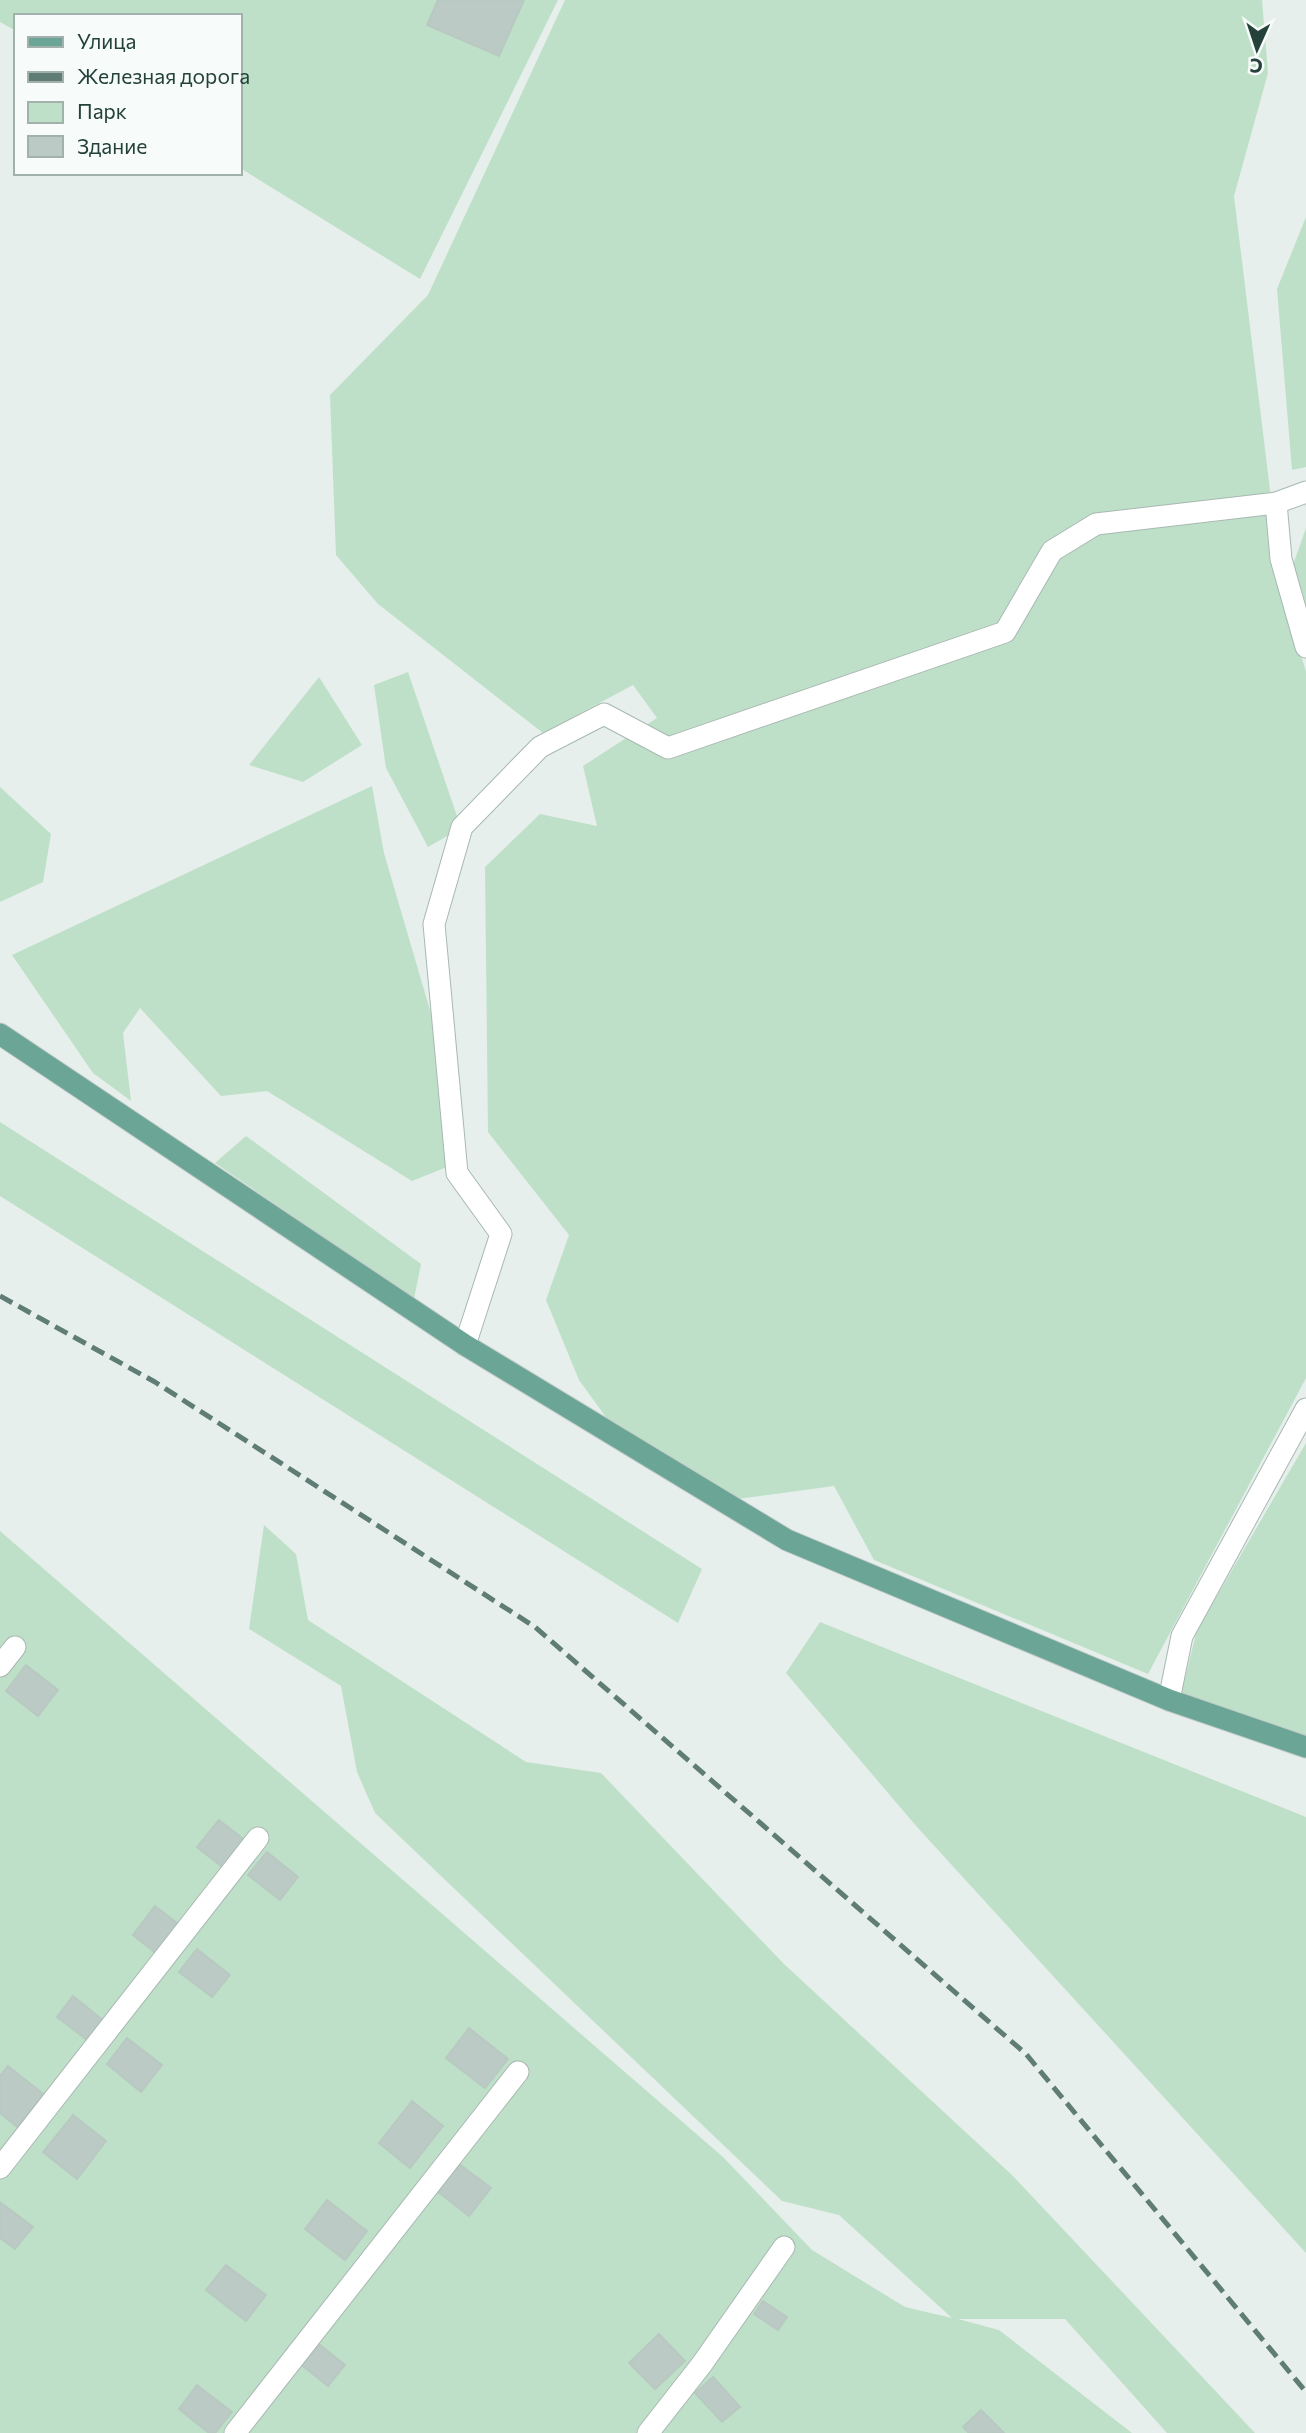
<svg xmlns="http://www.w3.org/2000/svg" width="1306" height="2433" font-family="Commissioner,sans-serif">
	<rect width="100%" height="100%" fill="#e6efeb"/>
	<!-- green -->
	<path fill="#bfe0c8" d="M0,0H558L420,279L240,168V16H16V31L0,22Z
		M565,0H1262L1268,73L1234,196L1282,588L1306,672V1378L1148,1674L874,1560L834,1486L737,1499L621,1438L579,1380L546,1300L569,1235L488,1132L485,867L540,814L597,826L583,766L657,718L633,685L543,733L378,604L336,555L330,395L428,295Z
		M1306,217V467L1292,470L1277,289Z
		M1306,528V607L1293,565Z
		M408,672L461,828L428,847L386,768L374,685Z
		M319,677L362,745L303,782L249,765Z
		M372,786L384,853L456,1099L462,1161L412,1181L267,1091L221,1096L140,1008L123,1033L131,1101L93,1073L12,955Z
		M0,787L51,834L43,882L0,902Z
		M0,1122L702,1569L678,1623L0,1196Z
		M246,1136L421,1264L414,1299L215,1163Z
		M1306,1443V1747L1181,1694L1197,1630Z
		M264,1525L296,1554L308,1620L526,1762L601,1773L784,1964L1013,2176L1255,2433H1167L1065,2319H958L999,2330L1132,2433H0V1531L723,2157L812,2250L905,2307L952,2318L839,2215L782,2201L375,1813L357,1772L341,1686L249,1629Z
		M820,1622L1306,1817V2253L917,1827L786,1673Z"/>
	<!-- building -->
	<path fill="#bbcac4" stroke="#b8c9c2" stroke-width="2" d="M438,0H524L499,56L427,25Z
		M26,1665L58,1690L38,1716L6,1691Z
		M219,1820L247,1842L226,1870L197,1847Z
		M267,1852L298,1877L280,1900L248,1875Z
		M155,1906L185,1929L162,1958L133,1935Z
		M197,1949L230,1975L212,1997L179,1972Z
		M73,1996L110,2026L95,2046L57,2017Z
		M469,2028L508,2059L485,2088L446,2058Z
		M127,2038L162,2065L141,2092L107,2064Z
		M8,2066L52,2101L26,2134L0,2113V2076Z
		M412,2101L443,2126L410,2168L379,2143Z
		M73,2115L106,2141L77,2179L43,2152Z
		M459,2164L491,2188L469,2216L437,2191Z
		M327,2200L367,2231L345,2260L305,2229Z
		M0,2202L33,2227L15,2249L0,2238Z
		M226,2265L266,2295L246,2321L206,2290Z
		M763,2301L787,2317L778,2330L754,2314Z
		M659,2334L685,2361L655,2389L629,2363Z
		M315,2341L345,2365L328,2386L298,2362Z
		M713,2377L740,2407L722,2422L695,2393Z
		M197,2385L232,2412L215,2433H209L179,2409Z
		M981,2410L1004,2433H969L963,2427Z"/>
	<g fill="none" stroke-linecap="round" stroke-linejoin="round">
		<!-- minor casing -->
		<g stroke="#a8b8b2" stroke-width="23">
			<path id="minor" d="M1306,492L1276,503L1281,559L1306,647
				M465,1345L501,1234L457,1173L434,924L462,827L540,747L604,714L668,748L1005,632L1052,551L1096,524L1276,503
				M0,1666L15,1647
				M1169,1700L1182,1636L1306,1409
				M0,2168L258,1838
				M235,2433L518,2072
				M648,2433L702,2364L784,2247"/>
		</g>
		<!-- major casing -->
		<g stroke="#c2cac8" stroke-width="23">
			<path id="major" d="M0,1034L465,1345L787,1540L1169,1700L1306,1747"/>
		</g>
		<!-- minor -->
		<use href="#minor" stroke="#fff" stroke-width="21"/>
		<!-- major -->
		<use href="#major" stroke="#6aa596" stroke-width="21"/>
		<!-- rail -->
		<path stroke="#5f7d75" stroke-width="5" stroke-dasharray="14 7" stroke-linecap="butt" d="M0,1296L155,1382L535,1627L1026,2054L1306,2392"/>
	</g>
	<!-- legend -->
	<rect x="14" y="14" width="228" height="161" fill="#f7fbf9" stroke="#a3b1ad" stroke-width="2"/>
	<rect x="28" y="37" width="35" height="10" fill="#6aa596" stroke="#a3b1ad" stroke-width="2"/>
	<text x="77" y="49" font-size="21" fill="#24423a">Улица</text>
	<rect x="28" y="72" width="35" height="10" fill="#5f7d75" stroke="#a3b1ad" stroke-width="2"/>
	<text x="77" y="84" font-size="21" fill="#24423a">Железная дорога</text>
	<rect x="28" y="102" width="35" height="21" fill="#bfe0c8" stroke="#a3b1ad" stroke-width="2"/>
	<text x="77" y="119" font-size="21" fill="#24423a">Парк</text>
	<rect x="28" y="136" width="35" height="21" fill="#bbcac4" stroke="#a3b1ad" stroke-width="2"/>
	<text x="77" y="154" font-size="21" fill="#24423a">Здание</text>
	<!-- north arrow -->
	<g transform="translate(1257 49) rotate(183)" stroke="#f7fbf9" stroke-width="5" paint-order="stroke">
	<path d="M0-5L12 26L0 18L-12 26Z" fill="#24423a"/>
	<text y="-10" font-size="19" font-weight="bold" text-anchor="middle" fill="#24423a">С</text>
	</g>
</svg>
